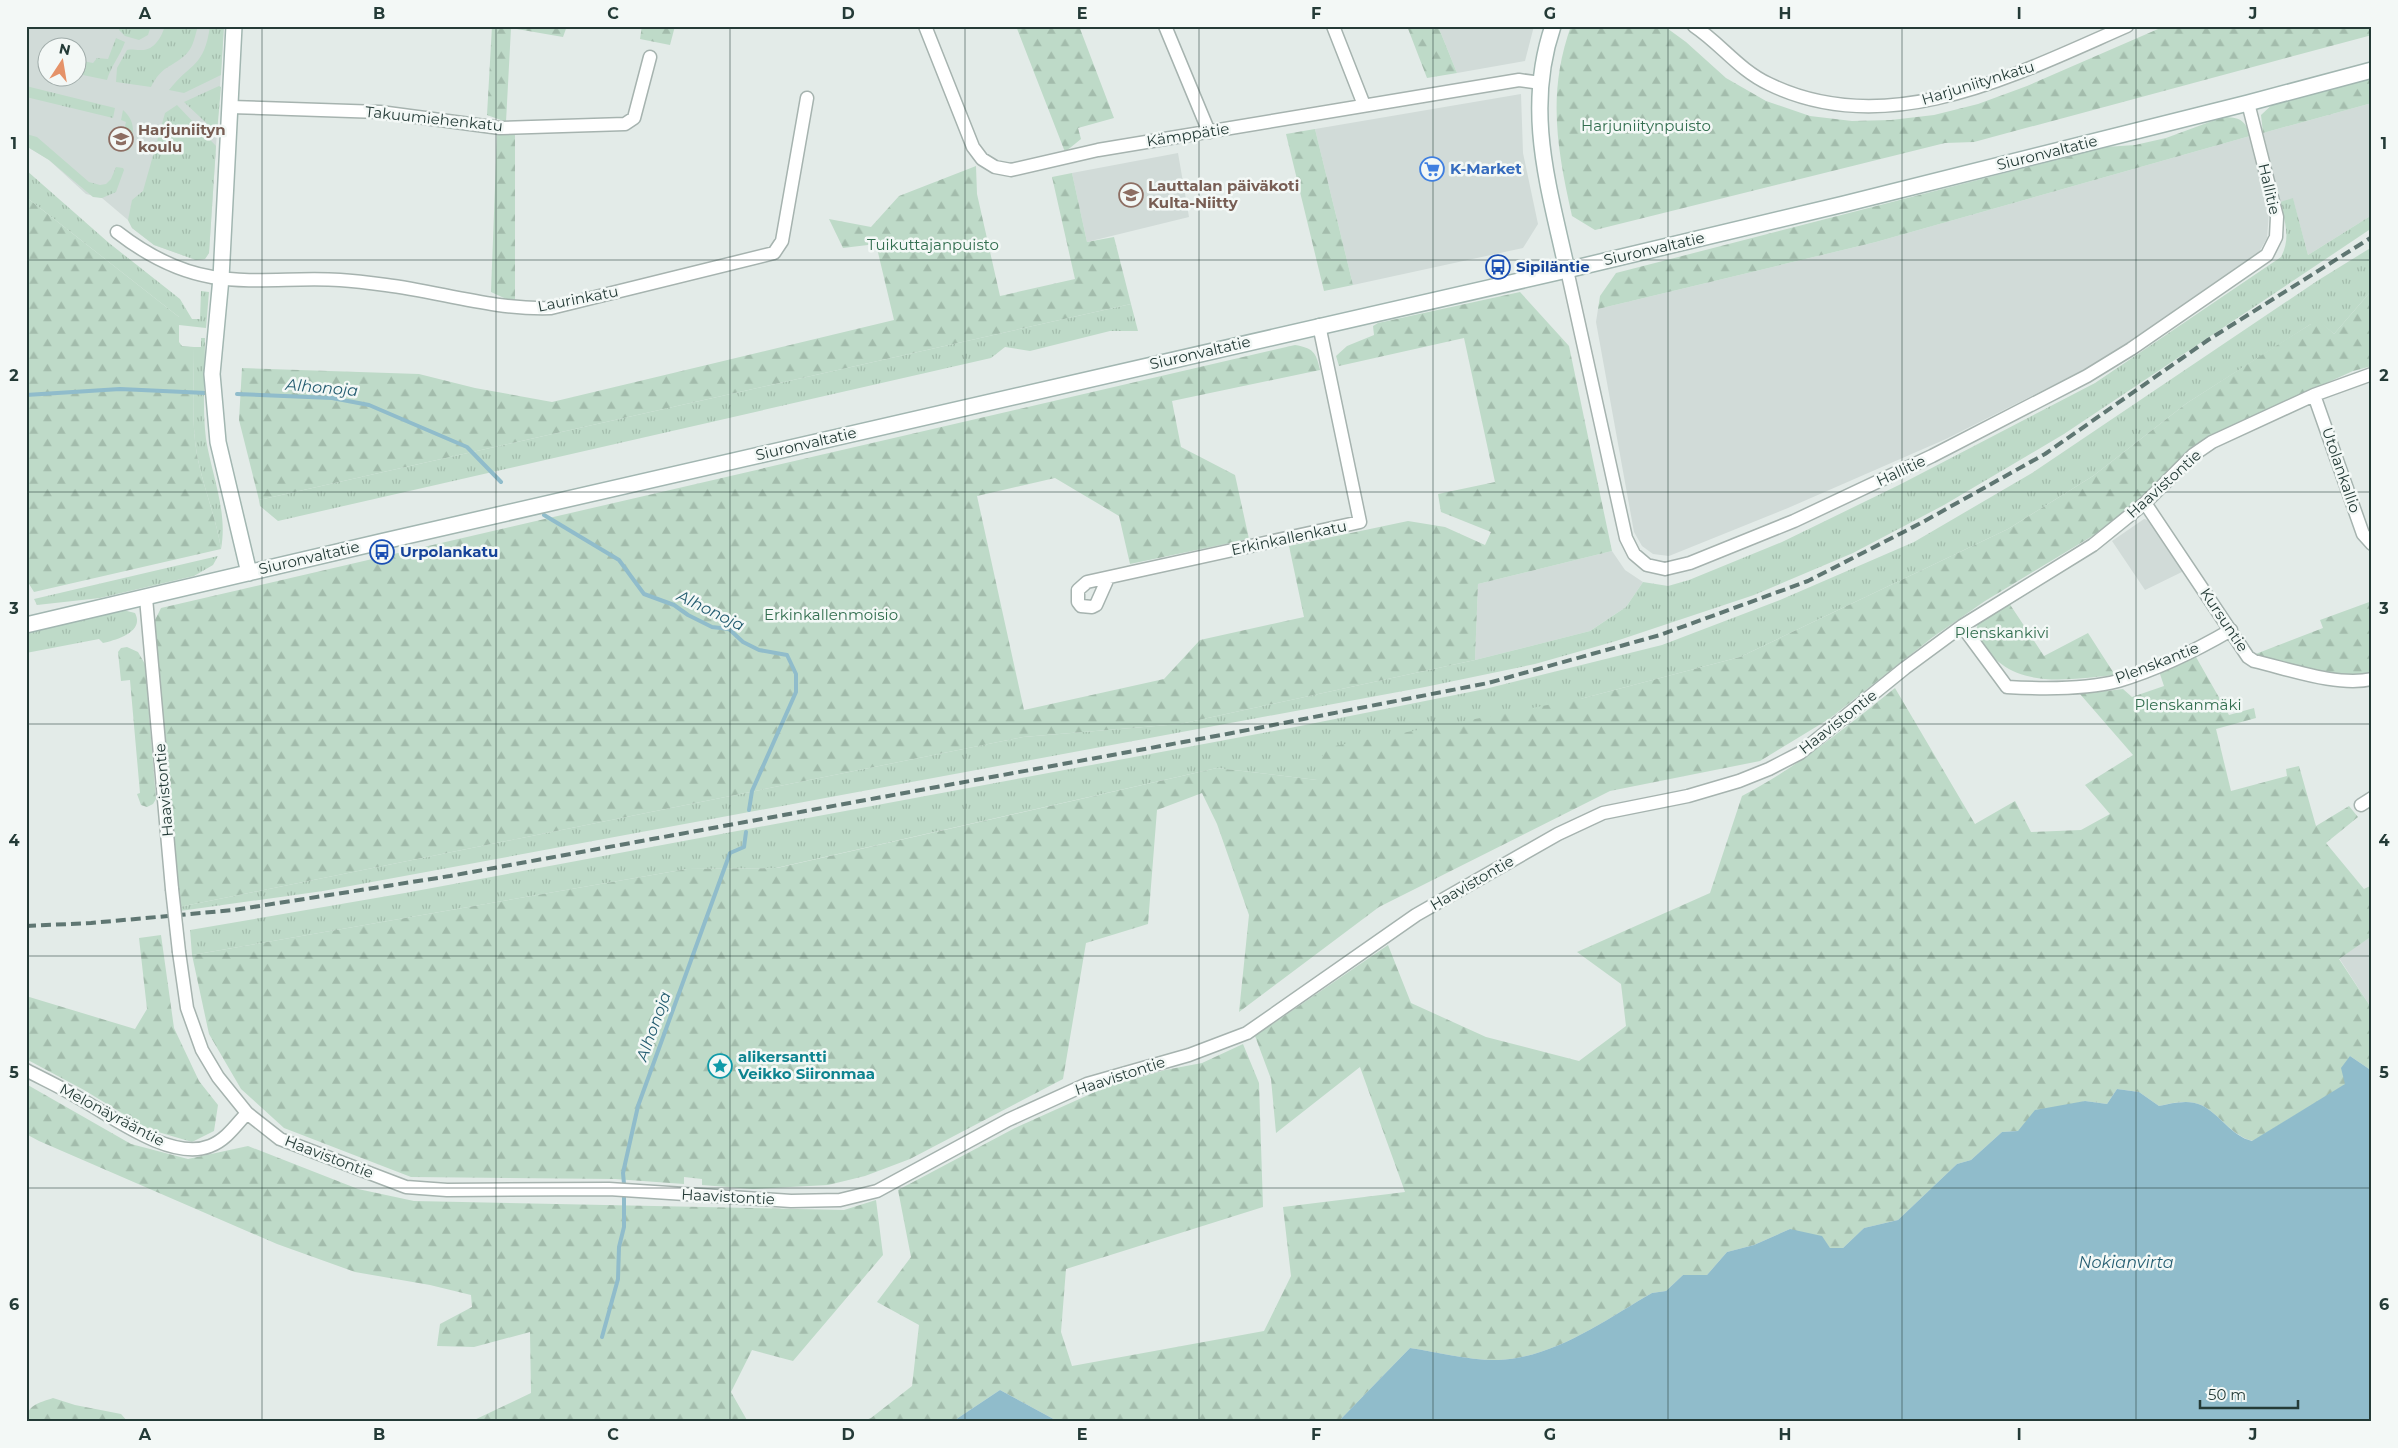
<svg xmlns="http://www.w3.org/2000/svg" width="2398" height="1448" font-family="Montserrat,sans-serif">
	<defs>
		<pattern id="grass-tufts" width="24" height="20" patternUnits="userSpaceOnUse" patternTransform="scale(1.25)"><rect width="24" height="20" fill="#bedac8"/><path d="M3 7l-1-3M5 7V3M7 7l1-3M15 17l-1-3M17 17v-4M19 17l1-3" fill="none" stroke="#a3bcac"/></pattern>
		<pattern id="forest-firs" width="22" height="20" patternUnits="userSpaceOnUse" patternTransform="scale(1.25)"><rect width="22" height="20" fill="#bedac8"/><path d="M5 1l3.5 6h-7zM16 11l3.5 6h-7z" fill="#a3bcac"/></pattern>
	</defs>
	<rect width="100%" height="100%" fill="#e3ebe8"/>
	<!-- built -->
	<path fill="#d1dbd8" fill-rule="evenodd" d="M26,26H224L209,253L205,259L196,260L154,245L132,228L128,220L102,198L86,194L49,160L26,146ZM48,48H78V78H48Z
		M1438,26H1534L1525,61L1457,73Z
		M1521,94L1523,153L1538,224L1523,248L1353,285L1315,129Z
		M2372,103V215L2308,255L2293,199L2280,202L2263,133Z
		M2250,136L2269,211L2267,238L2258,254L2180,310L2093,365L1946,439L1788,508L1669,556L1653,554L1642,546L1634,532L1596,322L1598,309L1876,242Z
		M1178,153L1189,217L1087,242L1072,173Z
		M2144,519L2151,521L2184,571L2145,590L2112,541Z
		M1612,551L1625,570L1643,582L1626,607L1590,631L1475,660L1478,584Z
		M2372,936V1009L2339,958Z"/>
	<!-- grass -->
	<path fill="url(#grass-tufts)" d="M131,26H151L148,35L139,40L125,36L119,30V28L126,29Z
		M165,26H198C195,35 194,45 188,52C174,68 163,63 151,87L116,82L117,68L127,50C132,49 135,50 140,50C154,51 161,38 165,26Z
		M210,26H224L221,75L184,93L169,90C191,62 204,68 210,26Z
		M116,38L125,42C120,56 111,66 107,80L78,74V60L93,63L97,58L108,59Z
		M26,86L115,108L113,118L26,97Z
		M219,86L221,87L217,133L184,102Z
		M177,105L216,146L209,253L205,259L196,260L154,245L132,228L128,220L132,200L143,191L165,113Z
		M123,110C137,122 133,134 130,149L127,151L120,147L126,122L121,120Z
		M26,134L37,137L89,182L100,185L106,184L111,179L116,167L123,168L124,170L116,192L102,198L93,197L49,160L26,146Z
		M26,170L109,243L180,299L192,319H200L201,291L209,292L206,328L179,325V317L26,197Z
		M2293,198L2308,255L2372,215V228L2064,434L1944,505L1853,553L1754,595L1616,641L1535,664L1425,687L323,891L180,911L179,907L1023,737L1180,724L1475,660L1590,631L1626,607L1643,582L1668,586L1689,580L1782,542L1901,484L2095,383L2281,257C2291,238 2285,222 2280,202Z
		M2372,247V290L2334,334L2322,324H2311L2187,403L2093,476L2008,529L1740,657L1584,698L1317,780L1217,768L776,868L687,869L192,955L190,930L405,893L1290,728L1485,689L1662,645L1780,600L1914,542L2032,473L2317,281Z
		M1131,304L1138,331H1110L1030,351L1005,347L991,358L278,521L260,506L259,500Z
		M201,338H205C205,372 202,406 206,439C212,476 228,512 221,549C216,517 203,487 197,455C191,420 194,383 194,347H201Z
		M218,556L213,565L194,576L100,598L37,605L34,599Z
		M123,610L135,613C145,632 116,640 103,643L99,639L26,653V632Z"/>
	<!-- forest -->
	<path fill="url(#forest-firs)" d="M492,26H567L563,37L511,28L506,122L487,115Z
		M642,26H675L670,45L640,39Z
		M1016,26H1079L1114,118L1078,128L1081,139L1065,152Z
		M1407,26H1438L1457,73L1427,78Z
		M1571,26H1664L1686,42L1726,78L1766,101L1810,116L1852,121L1891,120L1934,115L1978,104L2027,86L2165,26H2372V35L1974,142L1945,143L1595,230L1572,216C1557,149 1547,93 1571,26Z
		M2372,77V103L2263,133L2261,115L2275,102Z
		M2223,117C2239,117 2246,120 2250,136L1876,242L1598,309L1600,296L1616,273L2106,147L2135,145L2166,138Z
		M1315,129L1353,285L1324,291L1286,134Z
		M515,133V303L491,292L497,134Z
		M976,166L977,194L1000,296L1075,279L1052,177L1072,173L1087,242L1114,237L1131,304L259,500L239,420L242,368L419,374L475,388L552,402L894,320L876,244L843,248L829,219L871,227L899,196Z
		M26,197L179,317V342L182,346L194,347C194,383 191,420 197,455C203,487 216,517 221,549L34,592L26,579Z
		M2372,290V366L2353,371L2207,437L2188,451L2142,498L2094,535L1985,601L1933,637L1829,719L1760,761L1610,791L1379,907L1239,1012L1249,915L1217,824L1202,793L1157,810L1148,924L1086,943L1063,1079L910,1159L865,1176L828,1185L753,1189L702,1185V1179L684,1177V1184L615,1179L411,1177L284,1128L241,1089L209,1034L192,955L687,869L777,868L1217,768L1317,780L1324,748L1584,698L1740,657L2008,529L2093,476L2187,403L2290,337L2311,324L2322,323L2334,334Z
		M1520,292L1569,346L1612,551L1478,584L1475,660L1180,724L1023,737L179,907L154,622L161,608L1295,345C1313,348 1316,352 1320,370L1172,401L1181,447L1235,475L1249,539L1130,564L1119,516L1055,478L977,496L1024,710L1164,679L1200,640L1304,617L1289,546L1408,521L1445,527L1485,545L1491,532L1441,512L1438,494L1495,482L1464,338L1339,366L1336,356L1347,346L1374,335L1373,326L1378,323Z
		M2372,601V674L2359,677L2337,674L2253,655L2323,628L2320,620Z
		M2009,603L2044,656L2088,633L2115,675C2061,680 2005,692 1976,632L1978,622Z
		M127,647L138,652L145,664L156,799L153,804L147,807L141,805L137,794L140,793L130,680L121,681L118,652L121,648Z
		M2196,657L2229,715L2254,708L2256,718L2216,729L2231,791L2287,776L2286,769L2299,766L2316,826L2349,806L2358,817L2326,843L2364,889L2372,885V936L2339,959L2372,1009V1071L2350,1056L2346,1084L2253,1141C2231,1136 2220,1114 2201,1105C2189,1099 2171,1103 2159,1106L2139,1092L2117,1089L2107,1104L2085,1101L2018,1131L2002,1132L1971,1160L1957,1164L1898,1220L1864,1228L1843,1248H1830L1790,1229L1754,1245L1727,1252L1707,1275H1683L1666,1291L1652,1293C1605,1320 1554,1358 1498,1360C1473,1361 1436,1352 1410,1348L1338,1422H1059L1000,1390L952,1422H860L871,1418L912,1386L919,1325L877,1302L911,1257L898,1190L1015,1128L1106,1087L1165,1070L1202,1063L1243,1044L1259,1083L1263,1207L1066,1269L1061,1332L1072,1366L1264,1331L1291,1276L1283,1207L1405,1192L1360,1067L1276,1133L1271,1079L1255,1036L1388,945L1411,1003L1486,1037L1579,1061L1626,1026L1621,984L1577,952L1710,893L1742,796C1799,766 1845,728 1895,688L1975,824L2015,801L2031,832L2081,830L2110,814L2085,785L2133,755L2080,694L2123,689L2132,697L2164,686L2159,671Z
		M161,935L174,1028L199,1081L218,1105L214,1131L192,1142L148,1129L84,1090L26,1059V996L135,1029L147,1009L139,938Z
		M26,1084L131,1144L188,1159L248,1146L358,1189L414,1201L844,1210L876,1200L883,1255L793,1361L752,1350L731,1392L748,1422H470L531,1393L530,1332L474,1347L437,1346L440,1324L472,1307L471,1295L430,1285L355,1272L277,1244L39,1141L26,1134Z
		M53,1398L75,1405L121,1414L128,1422H26C26,1405 39,1403 53,1398Z"/>
	<!-- water -->
	<path fill="#90bccb" d="M2350,1056L2372,1071V1422H1338L1410,1348C1436,1352 1473,1361 1498,1360C1554,1358 1605,1320 1652,1293L1666,1291L1683,1275H1707L1727,1252L1754,1245L1790,1229L1822,1236L1830,1248H1843L1864,1228L1898,1220L1957,1164L1971,1160L2002,1132L2018,1131L2035,1110L2085,1101L2107,1104L2117,1089L2139,1092L2159,1106C2172,1103 2189,1099 2201,1105C2220,1114 2231,1136 2252,1141L2345,1084L2341,1068Z
		M1000,1390L1059,1422H952Z"/>
	<g fill="none" stroke-linecap="round" stroke-linejoin="round">
		<!-- stream -->
		<path stroke="#90bccb" stroke-width="4" d="M237,394L332,398L369,405L467,447L501,482
			M26,395L120,389L206,393
			M544,515L619,560L644,594L674,605L688,615L712,627L729,629L743,642L759,650L787,655L796,674V692L752,791L749,810
			M624,1184L623,1173L638,1106L730,853L744,847L746,832
			M602,1337L618,1279L619,1247L624,1227V1196"/>
		<!-- street casing -->
		<g stroke="#a6b3af" stroke-width="15">
			<path id="street" d="M925,26L973,147L982,159L995,167L1011,170L1098,150L1519,80L1541,83
				M1165,26L1209,132
				M1333,26L1364,105
				M1694,26C1721,44 1739,70 1769,84C1888,142 2017,74 2127,26
				M230,107L380,112L500,128L625,124L634,118L650,57
				M117,232C144,253 177,271 212,277C254,284 297,277 340,280C355,281 371,283 386,285C441,292 494,310 551,308L774,253L782,241L807,98
				M1567,270L1626,538L1634,554L1647,565L1665,569L1690,563L1794,521L1932,456L2087,376L2131,349L2267,255L2276,237L2277,217L2248,103
				M2314,395L2363,534L2372,544
				M2145,503L2248,657L2254,661C2289,669 2338,687 2372,679
				M1108,578L1096,605L1092,607L1081,606L1078,602V590L1087,582L1360,522L1319,325
				M146,598L172,889
				M1962,626L2007,687C2042,689 2084,690 2118,681C2158,669 2195,651 2231,630
				M2361,805L2372,798
				M179,952L187,1008L202,1050L218,1077L247,1113L280,1139L406,1187L447,1190L609,1189L791,1201L840,1200L877,1191L1008,1120L1087,1084L1189,1055L1247,1033L1416,915L1558,834L1603,813L1688,796L1739,781L1769,769L1800,753L1905,668L1962,626L2093,545L2145,503L2193,455L2212,442L2314,395L2372,374
				M26,1070C43,1079 61,1087 77,1097C110,1115 171,1162 210,1146C226,1140 236,1125 247,1113"/>
		</g>
		<!-- secondary casing -->
		<g stroke="#a2b6b1" stroke-width="18">
			<path id="secondary" d="M234,26L221,278L212,374L218,442L249,573
				M1553,26C1524,111 1549,187 1567,270
				M26,625L380,542L1567,270L1844,204L2248,103L2372,70"/>
		</g>
		<!-- street -->
		<use href="#street" stroke="#fff" stroke-width="12"/>
		<!-- secondary -->
		<use href="#secondary" stroke="#fff" stroke-width="15"/>
		<!-- rail -->
		<path stroke="#5f7672" stroke-width="4" stroke-dasharray="10 5" stroke-linecap="butt" d="M26,926L91,923L234,910L450,876L1227,734L1488,683L1660,635L1808,581L1921,523L2045,454L2208,340L2372,237"/>
		<!-- street-bridge casing -->
		<g stroke="#a6b3af" stroke-width="15" stroke-linecap="butt">
			<path id="street-bridge" d="M172,889L179,952"/>
		</g>
		<!-- street-bridge -->
		<use href="#street-bridge" stroke="#fff" stroke-width="12"/>
	</g>
	<!-- grid -->
	<path fill="none" stroke="#243b37" stroke-width="1" stroke-opacity="0.55" d="M262,26V1422M496,26V1422M730,26V1422M965,26V1422M1199,26V1422M1433,26V1422M1668,26V1422M1902,26V1422M2136,26V1422M26,260H2372M26,492H2372M26,724H2372M26,956H2372M26,1188H2372"/>
	<!-- icons -->
	<defs>
		<g id="school-ring" transform="scale(1.25)"><circle r="9.5" fill="#f3f8f6" stroke="#8d6e63" stroke-width="1.5"/><path d="M0-5L7-2L0 1L-7-2ZM-4 1L0 2.5L4 1V4Q0 6-4 4Z" fill="#8d6e63"/></g>
		<g id="supermarket-ring" transform="scale(1.25)"><circle r="9.5" fill="#f3f8f6" stroke="#3f7fe0" stroke-width="1.5"/><path d="M-6-5.5h2.5l.6 2H6L4.5 2H-2.5L-4.4-4H-6ZM-1.5 3.2a1.3 1.3 0 1 0 .1 0ZM3 3.2a1.3 1.3 0 1 0 .1 0Z" fill="#3f7fe0"/></g>
		<g id="bus-ring" transform="scale(1.25)"><circle r="9.5" fill="#f3f8f6" stroke="#1a4fb4" stroke-width="1.5"/><path d="M-5-6H5V4H4V6H2V4H-2V6H-4V4H-5ZM-3.5-4V0h7V-4ZM-3.5 1.2v1.5H-2V1.2ZM2 1.2v1.5H3.5V1.2Z" fill="#1a4fb4"/></g>
		<g id="sight-ring" transform="scale(1.25)"><circle r="9.5" fill="#f3f8f6" stroke="#0f9aa8" stroke-width="1.5"/><path d="M0-6L1.8-2.2L6-1.7L2.9 1.2L3.7 5.4L0 3.3L-3.7 5.4L-2.9 1.2L-6-1.7L-1.8-2.2Z" fill="#0f9aa8"/></g>
	</defs>
	<g fill-rule="evenodd">
		<use href="#school-ring" x="121" y="139"/>
		<use href="#supermarket-ring" x="1432" y="169"/>
		<use href="#school-ring" x="1131" y="195"/>
		<use href="#bus-ring" x="1498" y="267"/>
		<use href="#bus-ring" x="382" y="552"/>
		<use href="#sight-ring" x="720" y="1066"/>
	</g>
	<g text-anchor="middle" stroke-width="5" stroke-linejoin="round" paint-order="stroke">
		<!-- street labels -->
		<g font-size="15" fill="#243b37" stroke="#f3f8f6">
			<text transform="translate(1978 83) rotate(-17)" y="5">Harjuniitynkatu</text>
			<text transform="translate(434 119) rotate(6)" y="5">Takuumiehenkatu</text>
			<text transform="translate(1188 135) rotate(-9)" y="5">Kämppätie</text>
			<text transform="translate(2047 153) rotate(-14)" y="5">Siuronvaltatie</text>
			<text transform="translate(2269 189) rotate(77)" y="5">Hallitie</text>
			<text transform="translate(1654 249) rotate(-13)" y="5">Siuronvaltatie</text>
			<text transform="translate(578 299) rotate(-11)" y="5">Laurinkatu</text>
			<text transform="translate(1200 353) rotate(-13)" y="5">Siuronvaltatie</text>
			<text transform="translate(806 444) rotate(-13)" y="5">Siuronvaltatie</text>
			<text transform="translate(2341 470) rotate(71)" y="5">Utolankallio</text>
			<text transform="translate(1901 471) rotate(-25)" y="5">Hallitie</text>
			<text transform="translate(2164 484) rotate(-42)" y="5">Haavistontie</text>
			<text transform="translate(1289 538) rotate(-12)" y="5">Erkinkallenkatu</text>
			<text transform="translate(309 558) rotate(-13)" y="5">Siuronvaltatie</text>
			<text transform="translate(2224 620) rotate(56)" y="5">Kursuntie</text>
			<text transform="translate(2157 663) rotate(-21)" y="5">Plenskantie</text>
			<text transform="translate(1838 722) rotate(-38)" y="5">Haavistontie</text>
			<text transform="translate(164 790) rotate(-95)" y="5">Haavistontie</text>
			<text transform="translate(1472 883) rotate(-30)" y="5">Haavistontie</text>
			<text transform="translate(1120 1076) rotate(-18)" y="5">Haavistontie</text>
			<text transform="translate(112 1115) rotate(28)" y="5">Melonäyrääntie</text>
			<text transform="translate(329 1157) rotate(21)" y="5">Haavistontie</text>
			<text transform="translate(728 1197) rotate(3)" y="5">Haavistontie</text>
		</g>
		<!-- park labels -->
		<g font-size="15" fill="#326e4f" stroke="#f3f8f6">
			<text x="1646" y="131">Harjuniitynpuisto</text>
			<text x="933" y="250">Tuikuttajanpuisto</text>
			<text x="831" y="620">Erkinkallenmoisio</text>
			<text x="2002" y="638">Plenskankivi</text>
			<text x="2188" y="710">Plenskanmäki</text>
		</g>
		<!-- education labels -->
		<g font-size="15" font-weight="bold" fill="#785e54" stroke="#f3f8f6" text-anchor="start">
			<text x="138" y="135">Harjuniityn<tspan x="138" dy="17">koulu</tspan></text>
			<text x="1148" y="191">Lauttalan päiväkoti<tspan x="1148" dy="17">Kulta-Niitty</tspan></text>
		</g>
		<!-- shop labels -->
		<g font-size="15" font-weight="bold" fill="#366cbe" stroke="#f3f8f6" text-anchor="start">
			<text x="1450" y="174">K-Market</text>
		</g>
		<!-- transit labels -->
		<g font-size="15" font-weight="bold" fill="#164399" stroke="#f3f8f6" text-anchor="start">
			<text x="1516" y="272">Sipiläntie</text>
			<text x="400" y="557">Urpolankatu</text>
		</g>
		<!-- culture labels -->
		<g font-size="15" font-weight="bold" fill="#0d838f" stroke="#f3f8f6" text-anchor="start">
			<text x="738" y="1062">alikersantti<tspan x="738" dy="17">Veikko Siironmaa</tspan></text>
		</g>
		<!-- water labels -->
		<g font-size="16" font-style="italic" fill="#245d71" stroke="#f3f8f6">
			<text transform="translate(322 387) rotate(5)" y="6">Alhonoja</text>
			<text transform="translate(711 610) rotate(26)" y="6">Alhonoja</text>
			<text transform="translate(653 1026) rotate(-70)" y="6">Alhonoja</text>
			<text x="2126" y="1268">Nokianvirta</text>
		</g>
	</g>
	<!-- border -->
	<rect width="2398" height="1448" fill="none" stroke="#f3f8f6" stroke-width="55"/>
	<!-- north arrow -->
	<g transform="translate(62 62) rotate(12)"><circle r="24" fill="#f3f8f6" stroke="#a0acaa"/>
	<path d="M0-4L9 19L0 12L-9 19Z" fill="#e59268"/>
	<text y="-8" font-size="14" font-weight="bold" text-anchor="middle" fill="#243b37">N</text>
	</g>
	<!-- scale -->
	<path d="M2200 1400v8h98v-8" fill="none" stroke="#243b37" stroke-width="2.5"/>
	<text x="2208" y="1400" font-size="15" fill="#243b37" stroke="#f3f8f6" stroke-width="4" paint-order="stroke">50 m</text>
	<rect x="28" y="28" width="2342" height="1392" fill="none" stroke="#243b37" stroke-width="2"/>
	<g font-size="16" text-anchor="middle" font-weight="bold" fill="#243b37">
		<text x="145" y="19">A</text>
		<text x="379" y="19">B</text>
		<text x="613" y="19">C</text>
		<text x="848" y="19">D</text>
		<text x="1082" y="19">E</text>
		<text x="1316" y="19">F</text>
		<text x="1550" y="19">G</text>
		<text x="1785" y="19">H</text>
		<text x="2019" y="19">I</text>
		<text x="2253" y="19">J</text>
		<text x="14" y="149">1</text>
		<text x="2384" y="149">1</text>
		<text x="14" y="381">2</text>
		<text x="2384" y="381">2</text>
		<text x="14" y="614">3</text>
		<text x="2384" y="614">3</text>
		<text x="14" y="846">4</text>
		<text x="2384" y="846">4</text>
		<text x="14" y="1078">5</text>
		<text x="2384" y="1078">5</text>
		<text x="14" y="1310">6</text>
		<text x="2384" y="1310">6</text>
		<text x="145" y="1440">A</text>
		<text x="379" y="1440">B</text>
		<text x="613" y="1440">C</text>
		<text x="848" y="1440">D</text>
		<text x="1082" y="1440">E</text>
		<text x="1316" y="1440">F</text>
		<text x="1550" y="1440">G</text>
		<text x="1785" y="1440">H</text>
		<text x="2019" y="1440">I</text>
		<text x="2253" y="1440">J</text>
	</g>
</svg>
